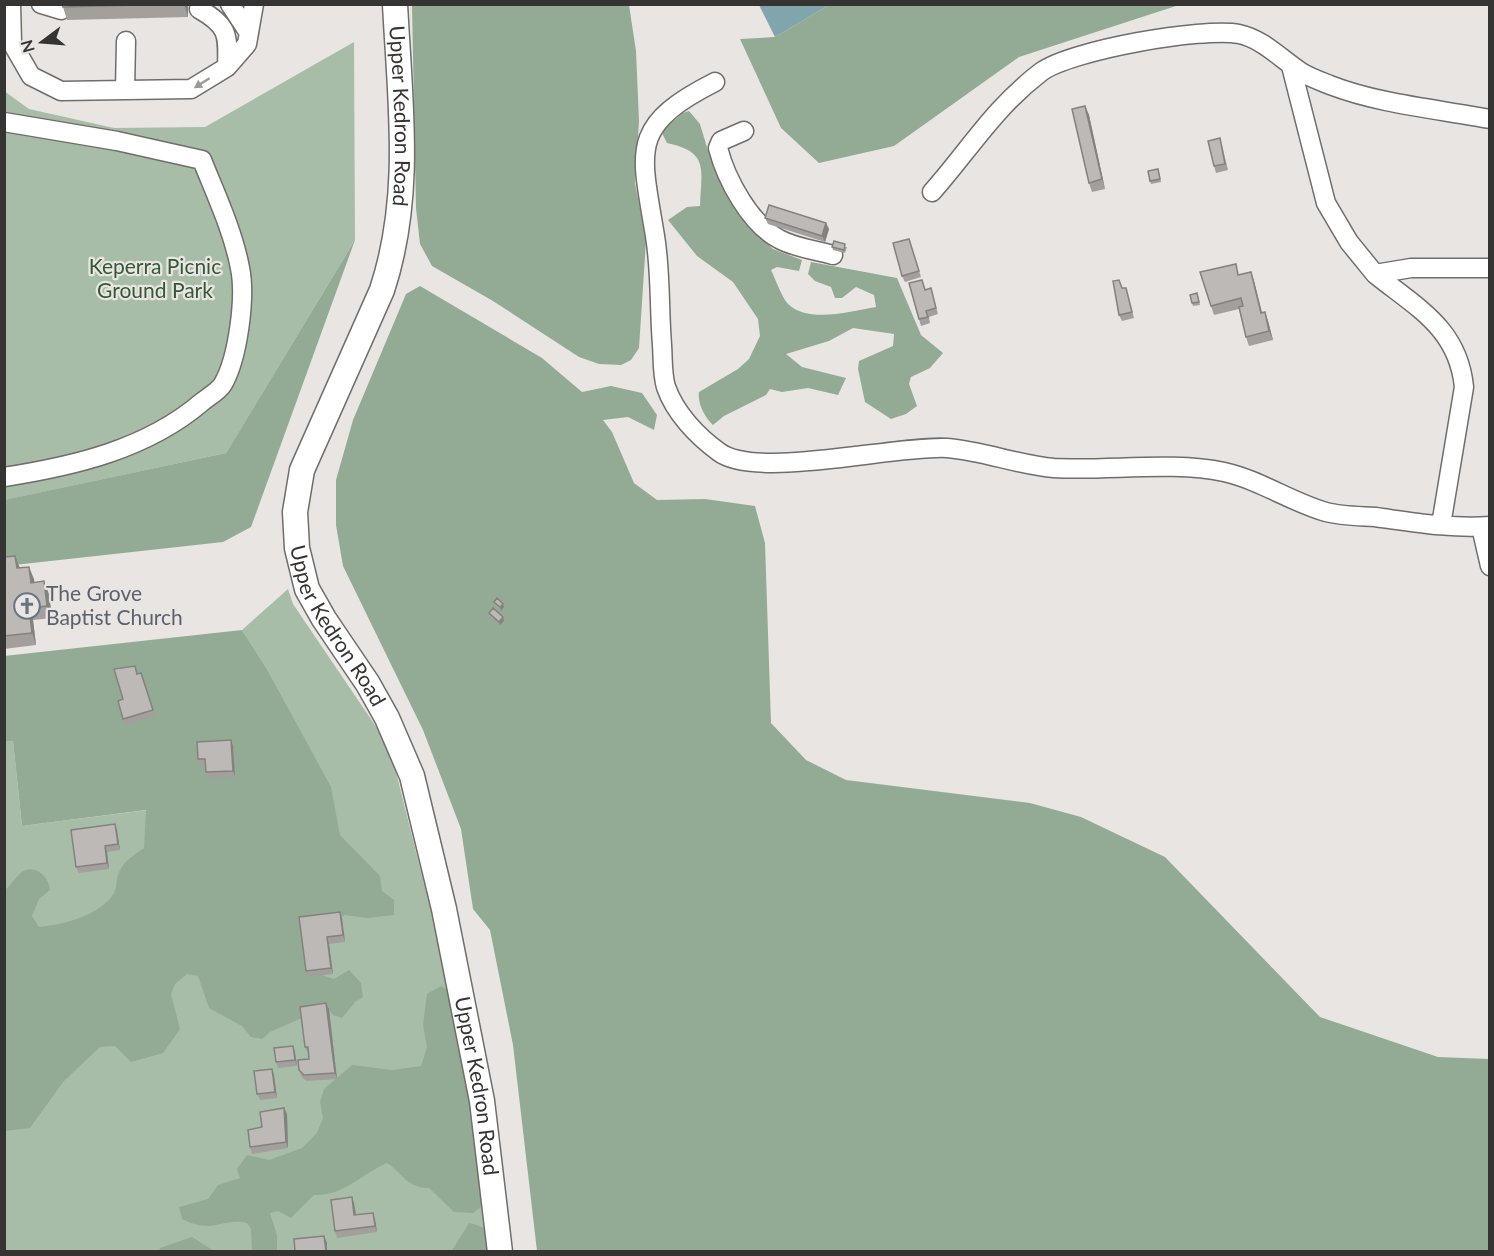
<svg xmlns="http://www.w3.org/2000/svg" width="1494" height="1256" font-family="Lato,sans-serif">
	<rect width="100%" height="100%" fill="#e9e5e2"/>
	<!-- green -->
	<path fill="#a7bda8" d="M354,42L355,240L226,453L5,500L4,91L29,109L114,128L205,127Z
		M288,589L293,604L381,734L396,772L467,1055L495,1251L5,1252V742L13,741L22,826L330,787L267,669L242,630Z"/>
	<!-- forest -->
	<path fill="#93ab94" d="M412,5H629L636,51L639,121L635,183L646,241L639,348L631,360L621,365L599,364L579,357L493,301L432,266L420,244L416,208Z
		M829,5H1179L1019,57L894,146L819,163L781,128L740,39L775,37Z
		M689,111L700,124L709,154L738,214L773,249L802,260L799,271L777,267L771,270C776,280 781,296 788,304C809,324 851,311 876,307L874,295L856,287L842,298H835L831,287L815,281L808,274L811,262L897,278L921,335L943,353L930,368L911,377L909,384L917,406L906,414L891,419L865,402L858,369L859,361L893,346L894,334L853,328L829,341L786,354L802,367L846,378L838,395L808,388L782,392L770,389L766,395L724,416L713,425C705,418 697,403 699,392L738,369L749,359L760,336L758,319L733,282L697,256L668,220L687,207L700,206C701,170 710,152 667,143L661,131L683,113Z
		M355,240L251,527L223,542L5,566L4,500L226,453Z
		M420,286L542,358L582,392L611,386L642,393L657,415L654,430L628,417L603,420L612,432L634,483L657,500L705,499L755,506L765,543L771,723L806,760L846,780L1030,803L1081,817L1165,857L1320,1017L1438,1057L1489,1059V1251H537L513,1045L490,930L473,909L461,829L423,730L343,566L336,525V480L353,420L406,294Z
		M242,630L267,669L331,787L340,835L380,876L382,891L394,900V915L367,918L345,915L330,924L319,974L334,979L349,970L361,983L363,997L355,1002L342,1018L333,1015L327,1007L270,1032L262,1039L251,1037L242,1026L209,1008L198,976L187,974L175,984L171,994L180,1029L163,1053L131,1062L115,1046L100,1047L63,1082L30,1128L5,1131V890C11,885 16,876 22,872C35,863 50,878 50,890L39,899L32,916L39,927C63,925 101,915 114,893C117,888 116,880 118,875C122,862 134,855 144,848L146,810L22,826L13,741L5,742L4,656Z
		M441,986L451,992L488,1202L473,1213L454,1212L429,1188C405,1187 405,1175 387,1163C361,1174 345,1196 314,1195L291,1218L278,1211L270,1213L277,1235V1252L252,1251L251,1229L247,1223C223,1217 213,1235 182,1219L179,1207L208,1199L218,1185L240,1178L237,1169L247,1155L269,1160L302,1148L317,1133L323,1118L320,1102L324,1089L352,1065L392,1070L421,1066L427,1047L423,1025L427,994Z
		M469,1223C487,1227 494,1233 495,1251L451,1252Z
		M192,1237L214,1251H159L160,1248Z"/>
	<!-- water -->
	<path fill="#80a5ad" d="M759,5H829L775,37Z"/>
	<g fill="none" stroke-linecap="round" stroke-linejoin="round">
		<!-- minor casing -->
		<g stroke="#706d6a" stroke-width="21">
			<path id="minor" d="M11,4L12,43L31,76L61,91L191,89L227,67L247,44L254,4
				M41,4L61,10
				M230,4L249,33
				M199,9C229,26 228,35 227,67
				M1291,66L1326,203L1349,242L1375,274L1411,268H1490
				M715,82C628,126 641,150 655,236C661,272 659,308 662,345C663,358 662,374 666,387C675,413 697,436 719,452C756,480 895,445 947,448C984,451 1018,465 1054,468C1108,471 1173,461 1224,472C1260,480 1291,502 1326,512C1341,516 1359,516 1375,517C1412,522 1451,529 1490,526
				M125,90L126,41
				M4,122L117,141L202,160C216,195 233,231 240,268C246,297 238,358 223,384C219,391 208,397 202,402C147,449 75,466 4,477
				M744,131L721,141L718,148C726,179 750,224 779,239C795,248 816,250 833,255
				M932,192C970,149 994,108 1041,72C1071,50 1203,27 1239,34C1263,39 1281,59 1301,72C1309,77 1320,81 1330,85C1379,104 1437,109 1490,119
				M1375,274C1417,308 1458,328 1464,387L1441,525
				M1481,527L1490,566"/>
		</g>
		<!-- major casing -->
		<g stroke="#706d6a" stroke-width="27">
			<g id="major">
				<path id="s1" d="M395,4C400,102 413,196 382,290L302,470L295,512L297,548L307,589L324,619L368,684L387,718L412,776L444,909L482,1101L500,1252"/>
			</g>
		</g>
		<!-- minor -->
		<use href="#minor" stroke="#fff" stroke-width="18"/>
		<!-- major -->
		<use href="#major" stroke="#fff" stroke-width="24"/>
	</g>
	<!-- wall -->
	<path fill="#a29f9d" d="M188,4V17L67,20L63,7Z
		M1085,106L1089,115L1105,189L1092,192L1089,183Z
		M1222,145L1228,170L1216,173L1214,166Z
		M1159,172L1161,182L1151,184L1150,181Z
		M765,218L826,223L829,229L825,242L768,224Z
		M909,239L921,277L905,282L902,276Z
		M832,247H847L845,253L833,250Z
		M1251,272L1254,281L1262,312H1265L1268,321L1273,340L1249,346L1246,337L1239,309L1214,315L1211,306L1239,275Z
		M931,288L938,314L929,317L930,323L921,326L919,319L926,290Z
		M1122,288L1128,294L1134,318L1122,321L1119,315Z
		M1197,293L1200,305L1193,306L1192,303Z
		M4,560L20,568L34,579V582L49,594L52,618L33,620L36,645L4,649Z
		M489,613L504,621L500,625L490,616Z
		M141,673L155,716L125,725L123,719V699L137,674Z
		M233,746L235,777L208,778L206,772L205,765L200,766L198,759Z
		M117,830L120,850L107,852L109,869L79,873L76,867Z
		M340,912L342,918L345,942L329,944L333,974L309,977L306,971Z
		M329,1009L337,1079L306,1081L302,1077L299,1070L309,1059V1053H308L305,1047Z
		M295,1052L297,1066L278,1068L276,1062Z
		M272,1069L274,1075L277,1098L260,1100L257,1094Z
		M284,1108L287,1114L288,1148L252,1154L250,1147L262,1127Z
		M354,1203L356,1215L375,1219L377,1232L337,1238L335,1231Z"/>
	<!-- shaded-wall -->
	<path fill="#84827f" d="M184,4H188V17Z
		M1085,106L1089,115L1105,189L1102,179Z
		M826,223L829,229L825,242L822,236Z
		M1251,272L1254,281L1264,322L1261,313Z
		M1265,312L1268,321L1273,340L1269,331Z
		M15,556L20,568H17Z
		M29,567L34,579L36,595L31,583Z
		M44,581L49,594L52,618L47,606Z
		M503,604L504,607L501,611L500,607Z
		M29,608L33,620L36,645L32,633Z
		M503,617L504,621L500,625L499,622Z
		M231,740L233,746L235,777L233,771Z
		M115,824L117,830L120,850L118,844Z
		M105,846L107,852L109,869L107,863Z
		M340,912L342,918L345,942L343,935Z
		M327,937L329,944L333,974L331,968Z
		M326,1003L329,1009L337,1079L335,1073Z
		M293,1046L295,1052L297,1066L295,1060Z
		M272,1069L274,1075L277,1098L275,1092Z
		M284,1108L287,1114L288,1148L286,1142Z
		M352,1197L354,1203L357,1221L354,1215Z
		M373,1213L375,1219L377,1232L375,1226Z
		M324,1236L327,1243V1251H326Z"/>
	<!-- building -->
	<path fill="#bcb9b6" stroke="#84827f" stroke-width="1.5" d="M62,4H175L63,7Z
		M1085,106L1102,179L1089,183L1072,109Z
		M1220,138L1225,164L1214,166L1208,141Z
		M1158,169L1160,179L1150,181L1148,171Z
		M769,205L826,223L822,236L765,218Z
		M909,239L919,271L902,276L893,243Z
		M834,241L845,244L844,250L832,247Z
		M1236,264L1238,275L1251,272L1261,313L1265,312L1269,331L1246,337L1239,307L1243,306L1241,298L1211,306L1200,272Z
		M922,280L925,290L931,288L936,308L926,311L928,317L919,319L909,283Z
		M1119,280L1122,288H1126L1132,312L1119,315L1113,281Z
		M1197,293L1199,302L1192,303L1190,295Z
		M15,556L17,568L29,567L31,583L44,581L47,606L29,608L32,633L4,636L5,557Z
		M497,598L503,604L500,607L494,602Z
		M493,608L503,617L499,622L489,613Z
		M135,666L137,674L141,673L153,710L123,719L118,701L123,699L114,669Z
		M231,740L233,771L206,772L205,759H198L197,742Z
		M115,824L118,844L105,846L107,863L76,867L71,830Z
		M340,912L343,935L327,937L331,968L306,971L299,917Z
		M326,1003L335,1073L304,1075L299,1070L298,1060L309,1059L308,1047H305L300,1007Z
		M293,1046L295,1060L276,1062L274,1048Z
		M272,1069L275,1092L257,1094L254,1071Z
		M284,1108L286,1142L250,1147L248,1130L262,1127L260,1112Z
		M352,1197L354,1215L373,1213L375,1226L335,1231L331,1200Z
		M324,1236L326,1251H295L294,1239Z"/>
	<!-- one-way arrows -->
	<defs><path id="oneway-solid" d="M-6-.8H1V-3.2L6.5 0L1 3.2V.8H-6Z" transform="scale(1.5)"/></defs>
	<use fill="#9a9a99" href="#oneway-solid" transform="translate(202 83) rotate(148)"/>
	<!-- icons -->
	<defs>
		<g id="church-ring" transform="scale(1.35)"><circle r="9.5" fill="#e9e5e2" stroke="#6b7280" stroke-width="1.5"/><path d="M-1.2-6h2.4v3.5h3.3v2.4h-3.3V6h-2.4V-.1h-3.3v-2.4h3.3Z" fill="#6b7280"/></g>
	</defs>
	<g fill-rule="evenodd">
		<use href="#church-ring" x="27" y="606"/>
	</g>
	<g text-anchor="middle" stroke-width="4.5" stroke-linejoin="round" paint-order="stroke">
		<!-- street labels -->
		<g font-size="21" fill="#353433" stroke="#e9e5e2">
			<text dy="7" stroke="none"><textPath href="#s1" startOffset="112">Upper Kedron Road</textPath></text>
			<text dy="7" stroke="none"><textPath href="#s1" startOffset="652">Upper Kedron Road</textPath></text>
			<text dy="7" stroke="none"><textPath href="#s1" startOffset="1138">Upper Kedron Road</textPath></text>
		</g>
		<!-- park labels -->
		<g font-size="21" fill="#335936" stroke="#e9e5e2">
			<text x="155" y="274">Keperra Picnic<tspan x="155" dy="24">Ground Park</tspan></text>
		</g>
		<!-- worship labels -->
		<g font-size="21" fill="#5b616d" stroke="#e9e5e2" text-anchor="start">
			<text x="46" y="601">The Grove<tspan x="46" dy="24">Baptist Church</tspan></text>
		</g>
	</g>
	<!-- border -->
	<rect width="1494" height="1256" fill="none" stroke="#353433" stroke-width="12"/>
	<!-- north arrow -->
	<g transform="translate(42 42) rotate(254)" stroke="#e9e5e2" stroke-width="4.5" paint-order="stroke">
	<path d="M0-4.5L10 22L0 15L-10 22Z" fill="#353433"/>
	<text y="-9" font-size="16" font-weight="bold" text-anchor="middle" fill="#353433">N</text>
	</g>
</svg>
